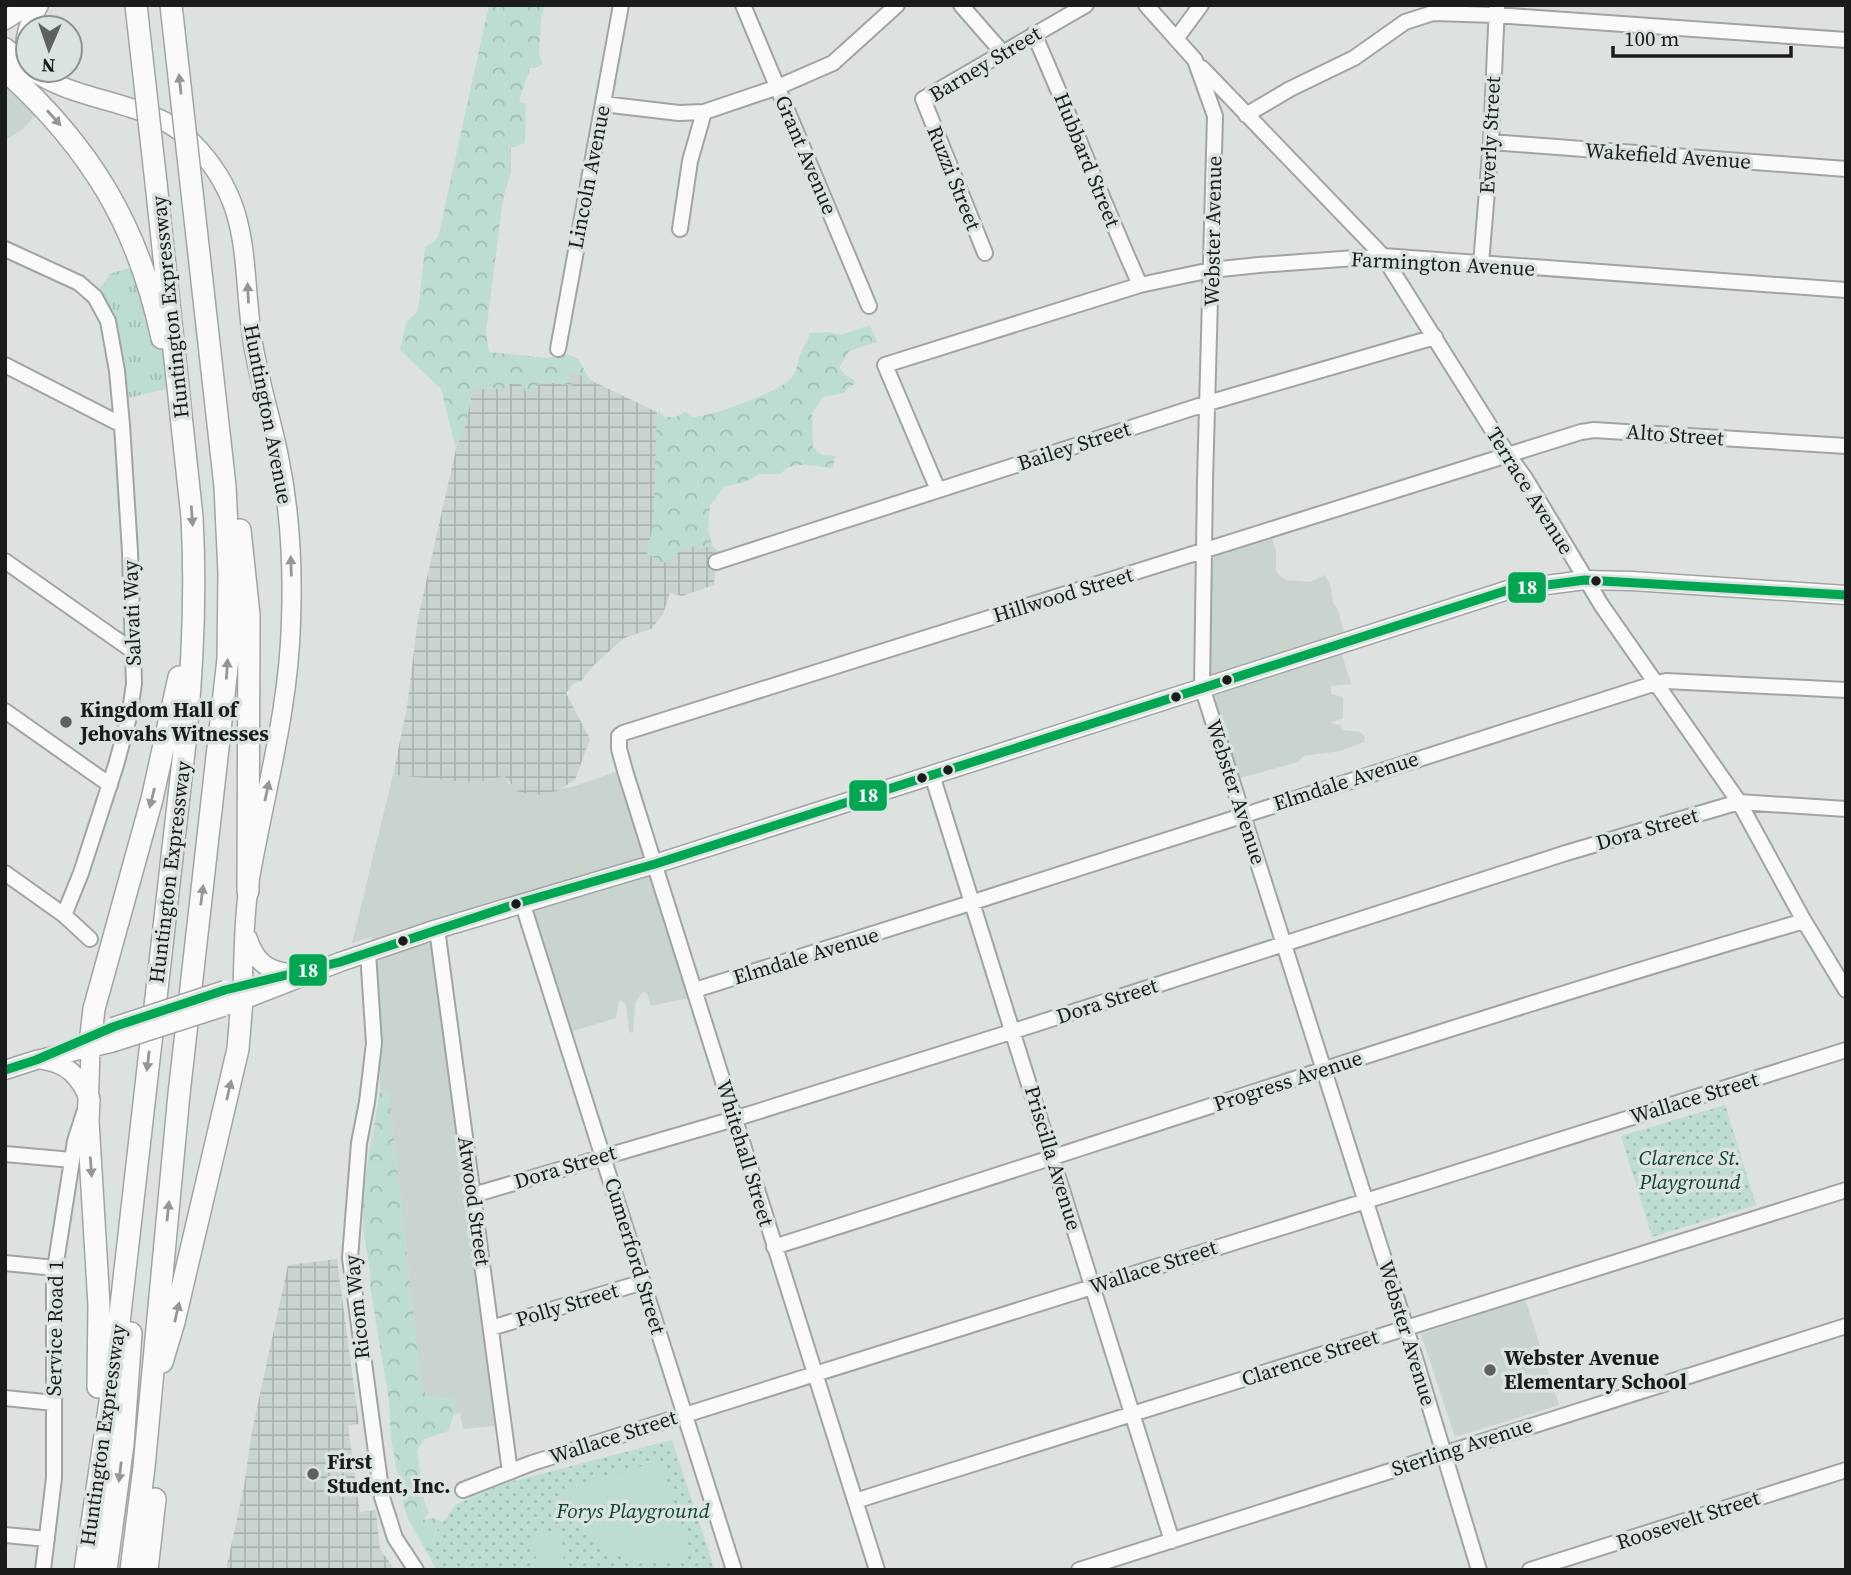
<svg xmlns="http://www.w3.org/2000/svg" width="1851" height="1575" font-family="'Source Serif 4',serif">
	<defs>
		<pattern id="industrial-grid" width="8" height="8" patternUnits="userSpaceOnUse" patternTransform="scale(1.75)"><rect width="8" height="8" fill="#cad4cf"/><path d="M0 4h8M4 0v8" fill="none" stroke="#adb5b1"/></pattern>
		<pattern id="grass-tufts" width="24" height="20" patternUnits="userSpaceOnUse" patternTransform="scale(1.75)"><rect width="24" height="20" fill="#bdddd0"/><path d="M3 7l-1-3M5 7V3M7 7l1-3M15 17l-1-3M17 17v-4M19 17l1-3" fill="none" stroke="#a2bdb2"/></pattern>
		<pattern id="forest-crowns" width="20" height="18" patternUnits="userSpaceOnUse" patternTransform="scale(1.75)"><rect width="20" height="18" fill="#bdddd0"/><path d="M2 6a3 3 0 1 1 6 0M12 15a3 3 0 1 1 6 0" fill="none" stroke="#a2bdb2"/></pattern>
		<pattern id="park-dots" width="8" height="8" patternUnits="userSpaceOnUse" patternTransform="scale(1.75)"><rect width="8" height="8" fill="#bdddd0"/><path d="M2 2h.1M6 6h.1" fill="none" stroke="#a2bdb2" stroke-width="1.8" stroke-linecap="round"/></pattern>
	</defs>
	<rect width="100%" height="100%" fill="#dde1df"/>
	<!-- built -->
	<path fill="#cad4cf" d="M5,83L39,111L22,130L5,140Z
		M1268,527L1276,551V571L1281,577L1287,580L1310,582L1325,575L1331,587L1333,603L1338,609L1346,641L1340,648L1351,684L1331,686V694L1343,697V718L1330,723L1340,725L1343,730L1360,732L1364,735L1365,742L1340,751L1303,756L1298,762L1233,780L1202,691V549Z
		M621,770L694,997L651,1006L648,995L643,991L635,1003L633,1033L629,1032L626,1004L619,1000L616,1018L566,1033L522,903L439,926L503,1425L463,1429L460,1412L456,1414L454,1400L427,1396L421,1385L389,1093L380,1090L379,999L371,937L352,943L393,775L477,783L504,776L510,785L558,789L572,787Z
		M1525,1299L1559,1405L1455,1437L1421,1334Z"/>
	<!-- industrial -->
	<path fill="url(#industrial-grid)" d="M568,372L580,374L589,383L590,380L657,412L656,486L652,532L647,553L677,552L695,546L713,547L723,554L716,562L714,585L682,596L670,593L663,614L651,629L624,638L593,666L581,681L573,684L566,693L590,739L575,780L557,791L538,795L518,792L504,776L477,783L393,775L407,707L418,618L456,449L465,424L473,389L508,388L509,384L520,383L537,387L541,381L573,386Z
		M337,1259L359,1424L348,1425L360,1512L376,1510L380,1549L395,1570H226L244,1486L252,1431L288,1265Z"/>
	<!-- grass -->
	<path fill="url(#grass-tufts)" d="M142,265L176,387L119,400L117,373L94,297L111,273Z"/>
	<!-- forest -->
	<path fill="url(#forest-crowns)" d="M489,5H545L541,19L539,54L543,64L538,67L530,68L519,102L526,104L525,143L511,148V172L503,199L486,332L489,352L547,358L567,354L578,359L590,380L589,384L580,374L569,372L573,386L541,381L537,387L535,394L526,391L520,383L510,384L508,388L473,389L466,424L456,449L441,389L400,350L407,321L418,311L425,248L438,238Z
		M870,325L877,342L849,351L839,368L845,375L854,380L856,383L847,388L845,393L823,397L812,413L813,447L822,455L836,456L832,468C816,467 791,459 781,474H759L745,482L725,486L710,505L708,531L713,547C689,545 681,549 663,564L647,553C660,506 652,458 658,411L665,417H676L685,412L692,417C708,418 777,392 788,381C799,371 796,364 801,353C804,345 808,342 810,333L826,332L842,335Z
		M380,1090L389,1093L421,1385L427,1396L454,1400L456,1414L454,1415L448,1431L425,1439L417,1450L424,1500L429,1513L423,1520L434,1518L456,1529L437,1570L408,1519L403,1504L391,1438L389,1401L370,1286C372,1263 363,1244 363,1221C362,1176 374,1133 380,1090Z"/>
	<!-- park -->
	<path fill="url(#park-dots)" d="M1725,1105L1756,1205L1652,1237L1621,1136Z
		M672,1440L715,1570H437L428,1544L455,1505L502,1484Z"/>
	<!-- garden -->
	<path fill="#bdddd0" d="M652,1463L662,1469L691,1556C631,1575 580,1550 562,1489Z
		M561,1530L565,1570H537L533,1534Z"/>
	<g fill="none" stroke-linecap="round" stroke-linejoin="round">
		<!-- minor casing -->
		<g stroke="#a1a4a3" stroke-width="18">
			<path id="minor" d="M743,5L869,306
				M961,5L1002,52
				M1146,5L1195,60L1215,116L1205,481L1202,687L1406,1328L1479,1570
				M1034,34C1071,117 1103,203 1140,285
				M1176,39L1201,5
				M1202,68L1383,256L1508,455L1525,478L1602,606L1739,802L1804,921L1846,990
				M603,104L679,113L704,112L778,87L833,63L897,5
				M1246,115L1290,89L1354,58L1405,22L1433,13L1496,15L1846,40
				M1491,142L1846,169
				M680,229L690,161L704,112
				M5,249L79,283L95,297L108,321L117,371L122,425L130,552L134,684L129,717L116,765L81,873L64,915
				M985,253L923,99L1086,5
				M1481,264L1491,142L1497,5
				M558,349L621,5
				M5,365L122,425
				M938,490L885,365L1140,285L1211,270L1259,265L1383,256L1846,290
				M5,561L133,651
				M716,562L1208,403L1435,337
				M5,711L110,785
				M932,775L1172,1541
				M5,873L64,915L90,939
				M522,902L734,1570
				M437,929L510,1472
				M368,953L374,1043L367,1102L359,1143L350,1258L382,1497L395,1538L416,1570
				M695,990C1016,890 1335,785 1656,683L1666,681L1846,690
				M5,1154L72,1160
				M473,1195L734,1119L1014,1031L1566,853L1739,802L1846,809
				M774,1247C1117,1138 1458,1022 1804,921
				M5,1263L55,1268
				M491,1328L643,1282
				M5,1398L54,1403
				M463,1490L532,1463L1846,1050
				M855,1501L1846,1190
				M5,1535L47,1539
				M43,1570L54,1478V1275L75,1141L84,1113
				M877,1570L626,774L619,749V736L623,733L1581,432L1594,430L1846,446
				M1079,1570L1846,1326
				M1530,1570L1846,1470"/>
		</g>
		<!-- major casing -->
		<g stroke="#a1a4a3" stroke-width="21">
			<path id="major" d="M5,20L29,5
				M5,47L28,67
				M28,64C21,43 28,24 39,5
				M31,70C79,104 151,100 190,140C253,202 241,259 252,337C258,378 271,417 279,457C290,510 293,567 291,621C289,709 265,792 250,878C243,918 244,960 242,1000
				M248,939C255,962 270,973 294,973
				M230,1005L340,962L437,929L655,864L1508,590L1585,580L1632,581L1846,595
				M43,1060C67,1063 80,1077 89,1099
				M5,1070L36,1060L111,1043
				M89,1096L91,1036"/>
		</g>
		<!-- highway casing -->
		<g stroke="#a1a4a3" stroke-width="24">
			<path id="highway" d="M5,70C90,147 138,225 162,338
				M240,530L249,615L248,891
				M91,1035L94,1009L152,799L179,677
				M89,1099L88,1121L99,1305L98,1387
				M162,1362L174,1322L238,1049L242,1000
				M85,1570L110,1402L186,734C193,661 196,590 192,517L156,183
				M106,1570L123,1444L131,1333
				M131,1570L144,1467L179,1094L228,659L229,573L225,486L193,201
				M147,1570L155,1499"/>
		</g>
		<!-- minor -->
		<use href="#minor" stroke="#fafafa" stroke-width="14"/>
		<!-- major -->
		<use href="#major" stroke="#fafafa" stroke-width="18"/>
		<!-- highway -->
		<use href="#highway" stroke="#fafafa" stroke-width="21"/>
		<!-- major-bridge casing -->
		<g stroke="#a1a4a3" stroke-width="21" stroke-linecap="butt">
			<path id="major-bridge" d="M113,1027L225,990
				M111,1043L223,1007"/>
		</g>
		<!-- highway-bridge casing -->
		<g stroke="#a1a4a3" stroke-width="24" stroke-linecap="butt">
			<path id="highway-bridge" d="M136,5L156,183
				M171,5L193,201"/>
		</g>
		<!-- major-bridge -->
		<use href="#major-bridge" stroke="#fafafa" stroke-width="18"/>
		<!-- highway-bridge -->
		<use href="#highway-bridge" stroke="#fafafa" stroke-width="21"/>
		<!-- bus-1 casing -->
		<g stroke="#dbe3e0" stroke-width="14">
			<path id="bus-1" d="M5,1070L36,1060L113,1027L225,990L340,962L522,902L655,864L1508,590L1585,580L1846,595"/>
		</g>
		<!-- bus-1 -->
		<use href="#bus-1" stroke="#00a651" stroke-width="9"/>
	</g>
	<!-- one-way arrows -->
	<defs><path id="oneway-solid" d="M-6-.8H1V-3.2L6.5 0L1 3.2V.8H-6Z" transform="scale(1.75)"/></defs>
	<g fill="#959696">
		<use href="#oneway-solid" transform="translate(180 84) rotate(-96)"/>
		<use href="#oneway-solid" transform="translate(54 118) rotate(48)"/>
		<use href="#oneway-solid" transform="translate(248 293) rotate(-93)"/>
		<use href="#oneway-solid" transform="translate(192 516) rotate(86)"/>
		<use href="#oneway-solid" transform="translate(291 566) rotate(-92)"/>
		<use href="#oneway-solid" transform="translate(227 669) rotate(-86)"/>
		<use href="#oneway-solid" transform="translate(267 791) rotate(-78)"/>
		<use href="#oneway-solid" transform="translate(152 798) rotate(104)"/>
		<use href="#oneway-solid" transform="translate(202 895) rotate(-83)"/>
		<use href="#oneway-solid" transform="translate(148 1061) rotate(97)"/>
		<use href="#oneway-solid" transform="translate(229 1090) rotate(-77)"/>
		<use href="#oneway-solid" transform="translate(91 1167) rotate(86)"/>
		<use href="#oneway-solid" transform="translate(168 1211) rotate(-84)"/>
		<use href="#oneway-solid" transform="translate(177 1312) rotate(-77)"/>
		<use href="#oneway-solid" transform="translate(120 1472) rotate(97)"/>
	</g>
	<!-- markers -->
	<g fill="#191c1b" stroke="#dbe3e0" stroke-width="2.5">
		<circle cx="1596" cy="581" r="6"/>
		<circle cx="1227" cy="680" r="6"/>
		<circle cx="1176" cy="697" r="6"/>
		<circle cx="948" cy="770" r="6"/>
		<circle cx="922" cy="778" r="6"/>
		<circle cx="516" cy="904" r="6"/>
		<circle cx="403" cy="941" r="6"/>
	</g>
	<g fill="#5e6160" stroke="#dbe3e0" stroke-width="2.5">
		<circle cx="66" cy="722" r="7"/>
		<circle cx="1490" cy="1370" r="7"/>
		<circle cx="313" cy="1474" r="7"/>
	</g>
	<g text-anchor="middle" stroke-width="7" stroke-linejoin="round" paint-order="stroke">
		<!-- street labels -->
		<g font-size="21" fill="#191c1b" stroke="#dbe3e0">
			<text transform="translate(985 64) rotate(-31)" y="7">Barney Street</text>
			<text transform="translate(1490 135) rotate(-87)" y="7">Everly Street</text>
			<text transform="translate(806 155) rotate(67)" y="7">Grant Avenue</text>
			<text transform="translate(1668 156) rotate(4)" y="7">Wakefield Avenue</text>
			<text transform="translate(1087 160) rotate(68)" y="7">Hubbard Street</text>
			<text transform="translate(589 177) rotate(-79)" y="7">Lincoln Avenue</text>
			<text transform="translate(954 178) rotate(68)" y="7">Ruzzi Street</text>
			<text transform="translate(1213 231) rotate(-89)" y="7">Webster Avenue</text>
			<text transform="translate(1443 264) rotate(3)" y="7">Farmington Avenue</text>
			<text transform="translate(170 307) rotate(-96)" y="7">Huntington Expressway</text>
			<text transform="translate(268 414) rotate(79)" y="7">Huntington Avenue</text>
			<text transform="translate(1675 435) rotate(4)" y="7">Alto Street</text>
			<text transform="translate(1074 446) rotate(-18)" y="7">Bailey Street</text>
			<text transform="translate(1530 491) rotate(58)" y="7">Terrace Avenue</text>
			<text transform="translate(1063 595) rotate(-17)" y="7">Hillwood Street</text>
			<text transform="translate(132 613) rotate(-92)" y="7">Salvati Way</text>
			<text transform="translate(1346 781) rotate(-18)" y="7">Elmdale Avenue</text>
			<text transform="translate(1236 792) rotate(72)" y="7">Webster Avenue</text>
			<text transform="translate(1647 829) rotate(-16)" y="7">Dora Street</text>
			<text transform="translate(170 872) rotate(-83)" y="7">Huntington Expressway</text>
			<text transform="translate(806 956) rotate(-17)" y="7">Elmdale Avenue</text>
			<text transform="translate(1107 1001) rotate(-18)" y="7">Dora Street</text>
			<text transform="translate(1288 1081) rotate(-18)" y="7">Progress Avenue</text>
			<text transform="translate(1694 1098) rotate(-17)" y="7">Wallace Street</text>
			<text transform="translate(745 1153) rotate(73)" y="7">Whitehall Street</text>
			<text transform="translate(1053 1158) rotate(73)" y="7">Priscilla Avenue</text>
			<text transform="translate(565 1167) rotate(-17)" y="7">Dora Street</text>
			<text transform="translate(474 1201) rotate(82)" y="7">Atwood Street</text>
			<text transform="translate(635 1256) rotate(73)" y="7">Cumerford Street</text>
			<text transform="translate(1153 1267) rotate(-18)" y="7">Wallace Street</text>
			<text transform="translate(567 1305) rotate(-17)" y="7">Polly Street</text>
			<text transform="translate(357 1307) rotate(-96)" y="7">Ricom Way</text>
			<text transform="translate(55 1328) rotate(-89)" y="7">Service Road 1</text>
			<text transform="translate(1407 1333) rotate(73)" y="7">Webster Avenue</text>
			<text transform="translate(1310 1358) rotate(-18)" y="7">Clarence Street</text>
			<text transform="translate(103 1435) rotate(-82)" y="7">Huntington Expressway</text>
			<text transform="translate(613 1437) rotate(-18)" y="7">Wallace Street</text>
			<text transform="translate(1462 1447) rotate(-18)" y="7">Sterling Avenue</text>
			<text transform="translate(1688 1520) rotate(-18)" y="7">Roosevelt Street</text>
		</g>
		<!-- poi labels -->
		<g font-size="21" font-weight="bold" fill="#191c1b" stroke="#dbe3e0" text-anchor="start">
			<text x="80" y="717">Kingdom Hall of<tspan x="80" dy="24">Jehovahs Witnesses</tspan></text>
			<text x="1504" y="1365">Webster Avenue<tspan x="1504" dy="24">Elementary School</tspan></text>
			<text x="327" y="1469">First<tspan x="327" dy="24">Student, Inc.</tspan></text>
		</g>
		<!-- park labels -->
		<g font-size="21" font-style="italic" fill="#114334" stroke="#dbe3e0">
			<text x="1690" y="1165">Clarence St.<tspan x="1690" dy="24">Playground</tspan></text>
			<text x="633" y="1518">Forys Playground</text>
		</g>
	</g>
	<g stroke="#dbe3e0" stroke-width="2.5">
		<rect x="1507" y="571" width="40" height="33" rx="7" fill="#00a651"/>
		<rect x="848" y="779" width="40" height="33" rx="7" fill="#00a651"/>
		<rect x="288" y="953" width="40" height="34" rx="7" fill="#00a651"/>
	</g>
	<g font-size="19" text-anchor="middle" font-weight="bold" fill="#fff">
		<text x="1527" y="594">18</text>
		<text x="868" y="802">18</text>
		<text x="308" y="977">18</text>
	</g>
	<!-- border -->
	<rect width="1851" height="1575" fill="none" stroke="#191c1b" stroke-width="14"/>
	<!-- north arrow -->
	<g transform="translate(49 49) rotate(182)"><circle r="33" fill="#dbe3e0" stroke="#8d9391" stroke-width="2"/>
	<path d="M0-5L12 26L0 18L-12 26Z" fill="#5e6160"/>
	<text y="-10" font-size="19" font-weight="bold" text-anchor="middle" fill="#191c1b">N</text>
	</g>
	<!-- scale -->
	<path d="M1613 46v10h178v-10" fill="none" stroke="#191c1b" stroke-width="3.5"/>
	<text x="1624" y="46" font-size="21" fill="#191c1b" stroke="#dbe3e0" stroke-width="5" paint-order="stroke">100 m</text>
</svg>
